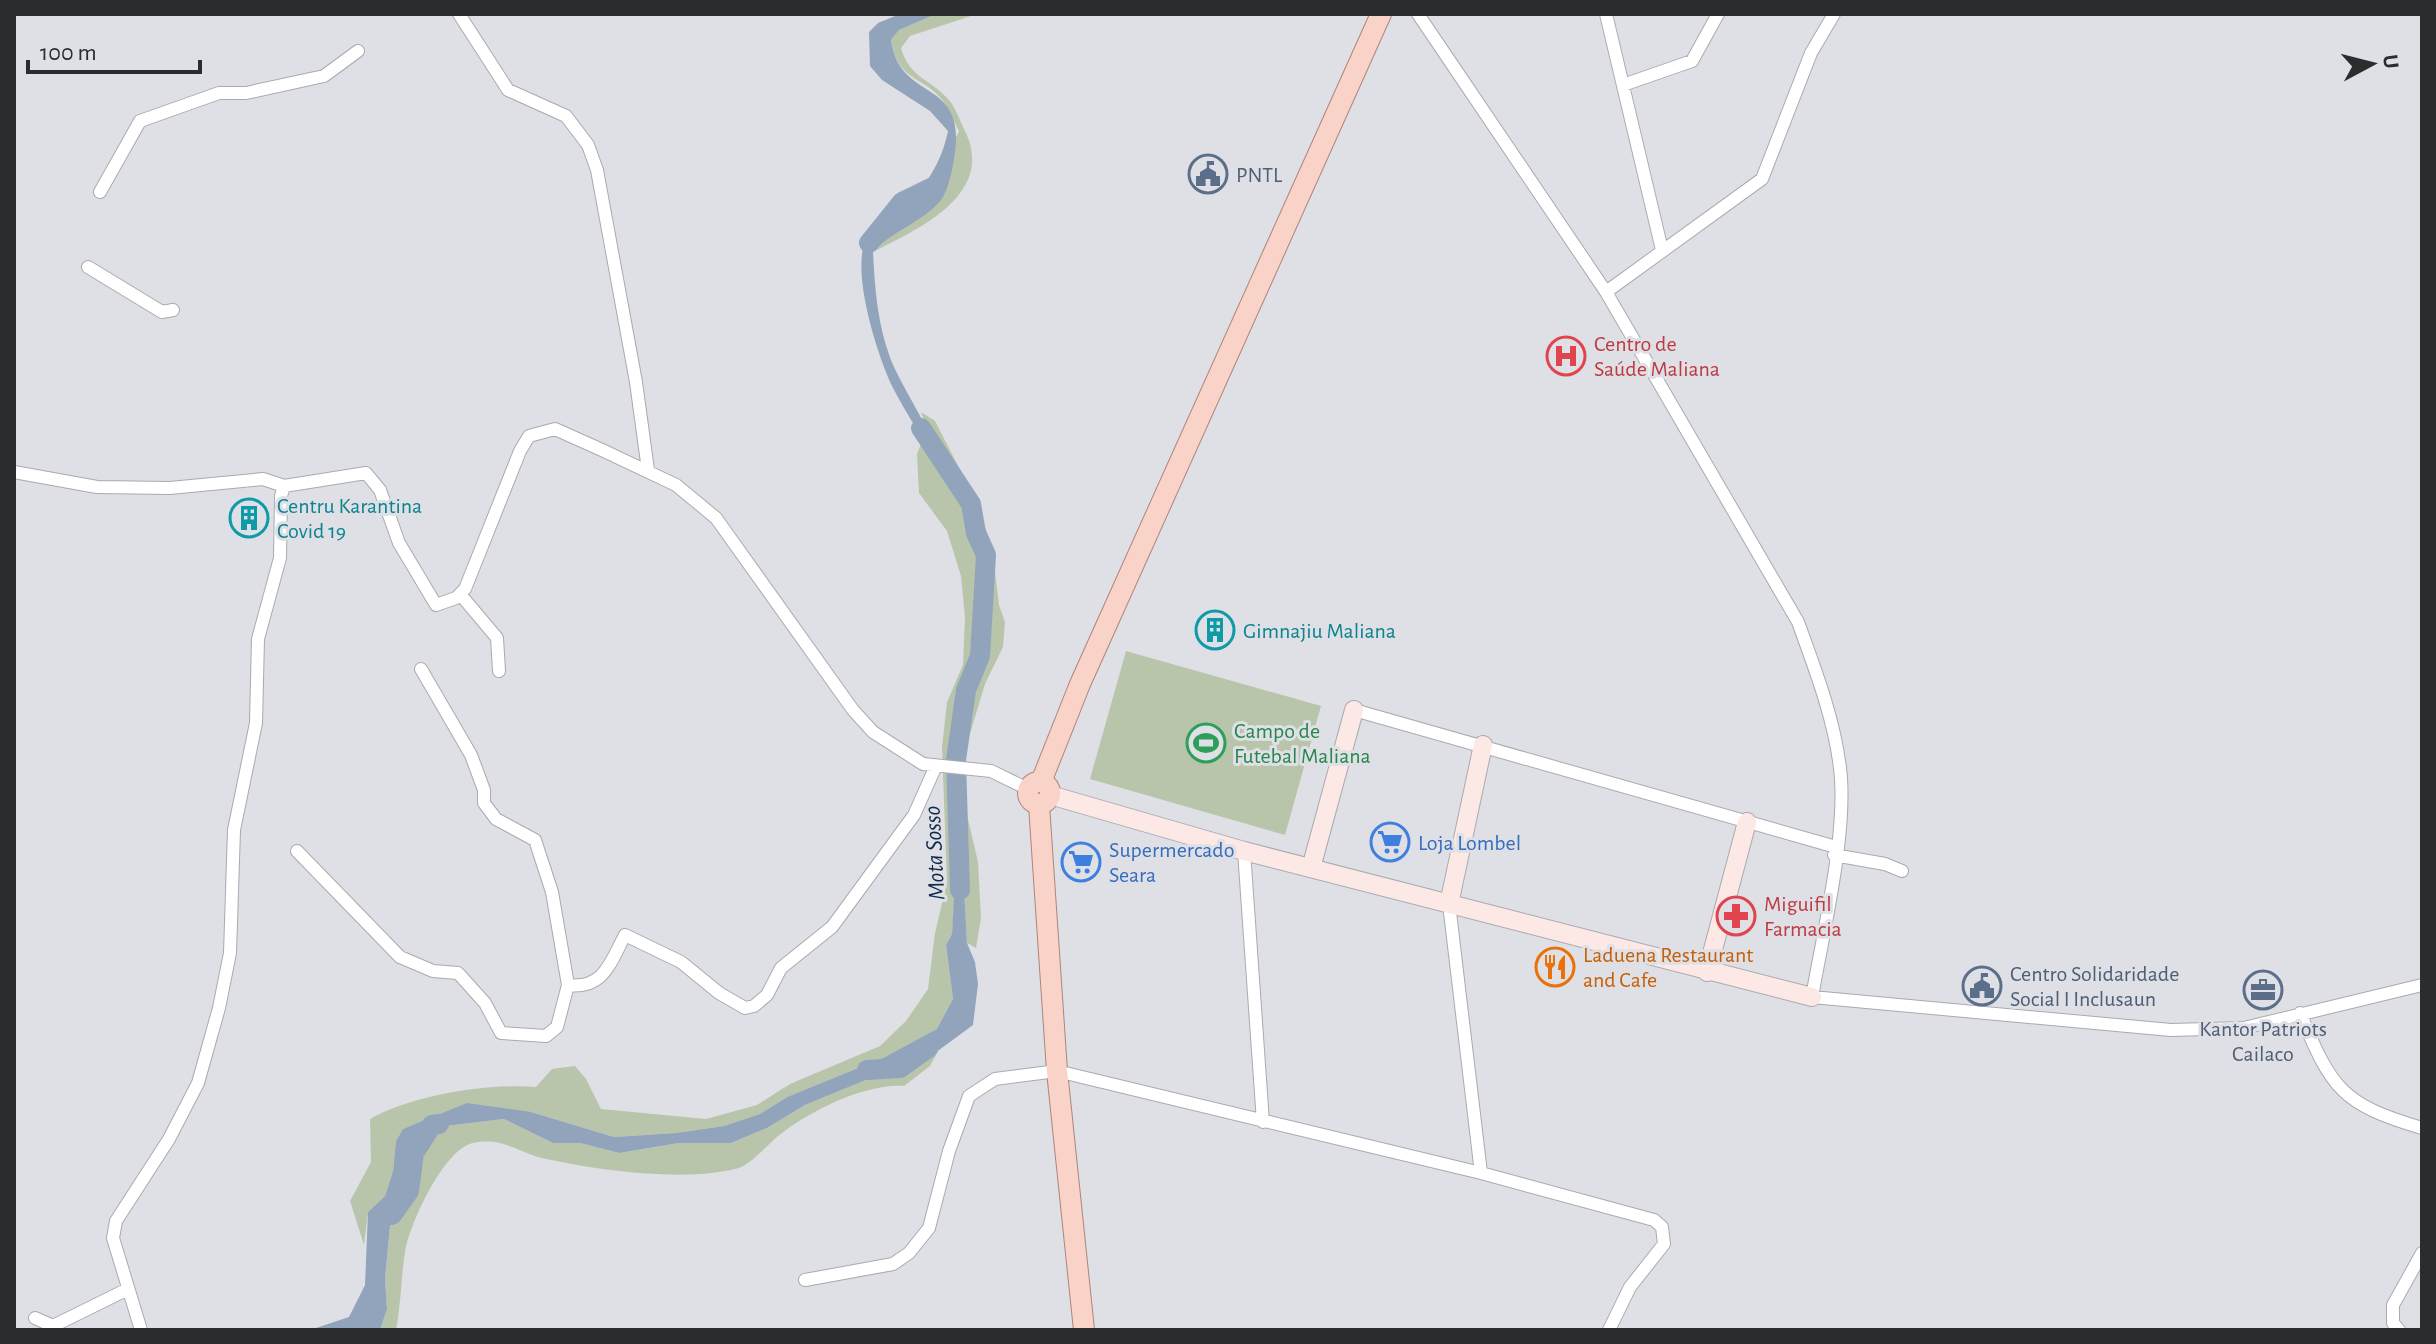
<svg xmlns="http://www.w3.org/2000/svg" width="2436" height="1344" font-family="'Alegreya Sans',sans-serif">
	<rect width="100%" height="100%" fill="#dfe0e6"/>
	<!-- green -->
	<path fill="#b8c5ab" d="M936,14H977L910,36L901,48C910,79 930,78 949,100C955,107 959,118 963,127C999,193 920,228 873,252L884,240L920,217L959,131C954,122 950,110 944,102C924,75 898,83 891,40L899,30Z
		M921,412L935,421L974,497L992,546L999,605L1005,622L1003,647L985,684L963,757L967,815L978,862L981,918L976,948L967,943L963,870L957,862L952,934L946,945L953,999L937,1030L885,1057L787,1097L760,1114L724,1126L676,1133L614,1137L531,1112L430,1119L403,1129L396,1141L393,1171L385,1196L368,1212L364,1245L350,1201L371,1162L370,1119C413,1095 487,1083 536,1087L552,1069L575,1066L586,1079L601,1109L706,1119L757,1105L790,1084L880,1046L906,1021L928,989L935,933L947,882L942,747L947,702L963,665L965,618L961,576L947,531L919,493L917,454L923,439L940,464Z
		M1126,651L1321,706L1285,835L1090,779Z
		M939,1050L930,1066L904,1086C865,1083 808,1112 778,1136C766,1146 750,1166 735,1169C683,1182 594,1170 542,1158C516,1151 502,1137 473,1143C444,1149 410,1223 405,1252C401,1278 401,1304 396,1330H380L387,1309L385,1278L390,1226L406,1205V1171L413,1147L446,1126L504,1119L553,1143H580L619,1153L679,1143H731L767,1128L805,1105Z"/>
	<!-- water -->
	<path fill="#92a4bc" d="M900,14H936L899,30L891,40C900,105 969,75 954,159C952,172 948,190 941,200C923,222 892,231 873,252C875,291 878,330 894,367C910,401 931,429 942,467C924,441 907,415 893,388C878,358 847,262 869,235C875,227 887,224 894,217C921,194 941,166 948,131L930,111L882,80L870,66L869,32L878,23Z
		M956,861L963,870L967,943L975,962L978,984L973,1025L939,1050L805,1105L767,1128L731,1143H679L619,1153L580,1143H553L504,1119L446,1126L413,1147L406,1171V1205L390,1226L385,1278L387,1309L380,1330H310L349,1317L365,1285L368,1212L385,1196L393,1171L396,1141L403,1129L467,1103L531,1112L614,1137L676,1133L724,1126L760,1114L787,1097L885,1057L937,1029L953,999L946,945L952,934Z"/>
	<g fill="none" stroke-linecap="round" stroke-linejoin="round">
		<!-- river -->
		<path stroke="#92a4bc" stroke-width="20" d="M869,243L902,202L937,185
			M921,428L971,504L976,533L986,555L980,656L966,690L956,760L960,890
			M867,1070L900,1068L928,1048
			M392,1215L409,1191L414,1153L432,1125L439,1124"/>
		<!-- street casing -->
		<g stroke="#a9aab0" stroke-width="14">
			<path id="street" d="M459,14L508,90L566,116L588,145L597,170L636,382L648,470
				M1418,14L1606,292L1798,622C1815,669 1834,718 1840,768C1848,831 1823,933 1812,997L2171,1030L2244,1028L2422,985
				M1606,14L1662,250
				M1623,85L1692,61L1718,14
				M100,192L140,121L219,93H246L324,76L358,51
				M88,267L162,312L173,310
				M1606,292L1762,179L1811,53L1834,14
				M14,472L97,487L170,488L263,479L284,486L366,473L380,490L399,543L436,605L456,598L465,589L520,451L529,436L555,429L602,450L676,485L716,518L853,710L873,732L923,764L991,771L1028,789
				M460,594L497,638L499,671
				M421,669L471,755L484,790V803L496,819L535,840L552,892L568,985
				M1354,710L1836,847
				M297,851L400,957L433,971L458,973L485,1003L501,1033L546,1036L557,1027L568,985C604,989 610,963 625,935L681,962L719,993L745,1008L754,1006L767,995L781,968L832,927L914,815L935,768
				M1244,851L1263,1122
				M1834,855L1885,864L1902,871
				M1449,904L1481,1173L1654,1220L1662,1227L1664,1244L1630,1287L1609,1330
				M2300,1013C2332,1089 2341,1104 2422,1128
				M805,1280L893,1264L909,1253L929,1228L949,1151L969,1096L995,1079L1057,1071L1481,1173
				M35,1318L53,1326L128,1289
				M141,1330L113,1238L116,1221L169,1139L198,1083L219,1008L230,953L234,830L256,723L258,639L280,558L281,496L284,486
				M2399,1330L2393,1323V1305L2422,1253"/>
		</g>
		<!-- secondary casing -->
		<g stroke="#a9aab0" stroke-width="20">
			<path id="secondary" d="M1050,795L1244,851L1812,997
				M1311,868L1354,710
				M1449,904L1483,745
				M1707,972L1747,822"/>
		</g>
		<!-- primary casing -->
		<g stroke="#ae847b" stroke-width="22">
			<path id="primary" d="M1028 793a11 11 0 1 1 22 0a11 11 0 1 1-22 0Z
				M1041,782L1080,684L1381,14
				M1039,805L1057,1071L1084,1330"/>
		</g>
		<!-- street -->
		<use href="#street" stroke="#fff" stroke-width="12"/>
		<!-- secondary -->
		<use href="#secondary" stroke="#fce8e4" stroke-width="18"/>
		<!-- primary -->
		<use href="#primary" stroke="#f9d2c8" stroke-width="20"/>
	</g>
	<!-- icons -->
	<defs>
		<g id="civic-ring" transform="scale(2)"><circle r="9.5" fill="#dfe0e6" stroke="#5c6f8a" stroke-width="1.5"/><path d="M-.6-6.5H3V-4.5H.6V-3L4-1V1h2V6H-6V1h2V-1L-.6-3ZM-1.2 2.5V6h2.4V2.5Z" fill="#5c6f8a"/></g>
		<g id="hospital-ring" transform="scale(2)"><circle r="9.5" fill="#dfe0e6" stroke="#e0444e" stroke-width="1.5"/><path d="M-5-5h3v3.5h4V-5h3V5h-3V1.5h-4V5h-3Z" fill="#e0444e"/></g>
		<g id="building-ring" transform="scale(2)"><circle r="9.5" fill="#dfe0e6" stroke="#0f9aa8" stroke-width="1.5"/><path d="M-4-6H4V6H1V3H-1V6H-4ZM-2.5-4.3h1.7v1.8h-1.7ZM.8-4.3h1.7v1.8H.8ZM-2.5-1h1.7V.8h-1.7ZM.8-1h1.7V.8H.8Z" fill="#0f9aa8"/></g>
		<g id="stadium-ring" transform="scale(2)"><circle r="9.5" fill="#dfe0e6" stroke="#2e9e5b" stroke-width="1.5"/><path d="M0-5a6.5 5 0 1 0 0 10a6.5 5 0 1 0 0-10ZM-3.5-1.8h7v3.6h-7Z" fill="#2e9e5b"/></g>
		<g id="supermarket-ring" transform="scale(2)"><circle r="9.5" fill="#dfe0e6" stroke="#3f7fe0" stroke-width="1.5"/><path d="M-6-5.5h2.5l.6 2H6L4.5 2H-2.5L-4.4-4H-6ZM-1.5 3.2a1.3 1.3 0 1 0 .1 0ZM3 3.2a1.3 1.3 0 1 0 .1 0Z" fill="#3f7fe0"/></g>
		<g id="pharmacy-ring" transform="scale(2)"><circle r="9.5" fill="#dfe0e6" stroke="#e0444e" stroke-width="1.5"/><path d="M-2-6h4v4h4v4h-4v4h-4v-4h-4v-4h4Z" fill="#e0444e"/></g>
		<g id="restaurant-ring" transform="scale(2)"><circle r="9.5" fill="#dfe0e6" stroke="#e8710a" stroke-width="1.5"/><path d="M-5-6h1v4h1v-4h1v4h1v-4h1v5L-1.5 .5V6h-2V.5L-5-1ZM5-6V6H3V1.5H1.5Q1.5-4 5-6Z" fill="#e8710a"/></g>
		<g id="office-ring" transform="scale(2)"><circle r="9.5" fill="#dfe0e6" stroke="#5c6f8a" stroke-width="1.5"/><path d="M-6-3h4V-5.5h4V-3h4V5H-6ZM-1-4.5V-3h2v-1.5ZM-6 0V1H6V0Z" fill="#5c6f8a"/></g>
	</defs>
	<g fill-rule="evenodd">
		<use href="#civic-ring" x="1208" y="174"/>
		<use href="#hospital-ring" x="1566" y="356"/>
		<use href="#building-ring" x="249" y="518"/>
		<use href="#building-ring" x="1215" y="630"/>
		<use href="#stadium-ring" x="1206" y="743"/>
		<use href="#supermarket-ring" x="1390" y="842"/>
		<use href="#supermarket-ring" x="1081" y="862"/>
		<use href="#pharmacy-ring" x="1736" y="916"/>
		<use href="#restaurant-ring" x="1555" y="967"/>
		<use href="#civic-ring" x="1982" y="986"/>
		<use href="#office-ring" x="2263" y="990"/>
	</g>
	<g text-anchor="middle" stroke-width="6" stroke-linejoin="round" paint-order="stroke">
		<!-- service labels -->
		<g font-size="22" fill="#4e5e75" stroke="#dfe0e6" text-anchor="start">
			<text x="1236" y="182">PNTL</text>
			<text x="2010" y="981">Centro Solidaridade<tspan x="2010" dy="25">Social I Inclusaun</tspan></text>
			<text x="2263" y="1036" text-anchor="middle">Kantor Patriots<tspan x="2263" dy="25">Cailaco</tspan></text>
		</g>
		<!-- health labels -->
		<g font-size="22" fill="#be3a42" stroke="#dfe0e6" text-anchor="start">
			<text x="1594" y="351">Centro de<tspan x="1594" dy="25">Saúde Maliana</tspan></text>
			<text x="1764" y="911">Miguifil<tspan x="1764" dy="25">Farmacia</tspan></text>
		</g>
		<!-- culture labels -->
		<g font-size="22" fill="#0d838f" stroke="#dfe0e6" text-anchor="start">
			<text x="277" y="513">Centru Karantina<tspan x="277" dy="25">Covid 19</tspan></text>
			<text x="1243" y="638">Gimnajiu Maliana</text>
		</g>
		<!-- leisure labels -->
		<g font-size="22" fill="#27864d" stroke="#dfe0e6" text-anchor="start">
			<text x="1234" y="738">Campo de<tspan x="1234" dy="25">Futebal Maliana</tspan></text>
		</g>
		<!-- shop labels -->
		<g font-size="22" fill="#366cbe" stroke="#dfe0e6" text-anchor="start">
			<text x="1418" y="850">Loja Lombel</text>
			<text x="1109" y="857">Supermercado<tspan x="1109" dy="25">Seara</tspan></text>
		</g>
		<!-- food labels -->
		<g font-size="22" fill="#c56008" stroke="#dfe0e6" text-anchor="start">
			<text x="1583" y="962">Laduena Restaurant<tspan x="1583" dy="25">and Cafe</tspan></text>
		</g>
		<!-- water labels -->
		<g font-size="24" font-style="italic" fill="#0e294b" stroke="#dfe0e6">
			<text transform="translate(934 853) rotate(-93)" y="8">Mota Sosso</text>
		</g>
	</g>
	<!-- border -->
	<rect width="2436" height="1344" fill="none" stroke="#2b2c2e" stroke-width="32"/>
	<!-- north arrow -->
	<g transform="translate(2372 64) rotate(83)" stroke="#dfe0e6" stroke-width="6" paint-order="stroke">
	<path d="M0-6L14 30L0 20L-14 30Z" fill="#2b2c2e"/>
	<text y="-12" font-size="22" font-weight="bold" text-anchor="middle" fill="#2b2c2e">U</text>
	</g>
	<!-- scale -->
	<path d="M28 60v12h172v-12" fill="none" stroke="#2b2c2e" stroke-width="4"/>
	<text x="40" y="60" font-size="24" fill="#2b2c2e" stroke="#dfe0e6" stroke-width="6" paint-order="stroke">100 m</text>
</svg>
